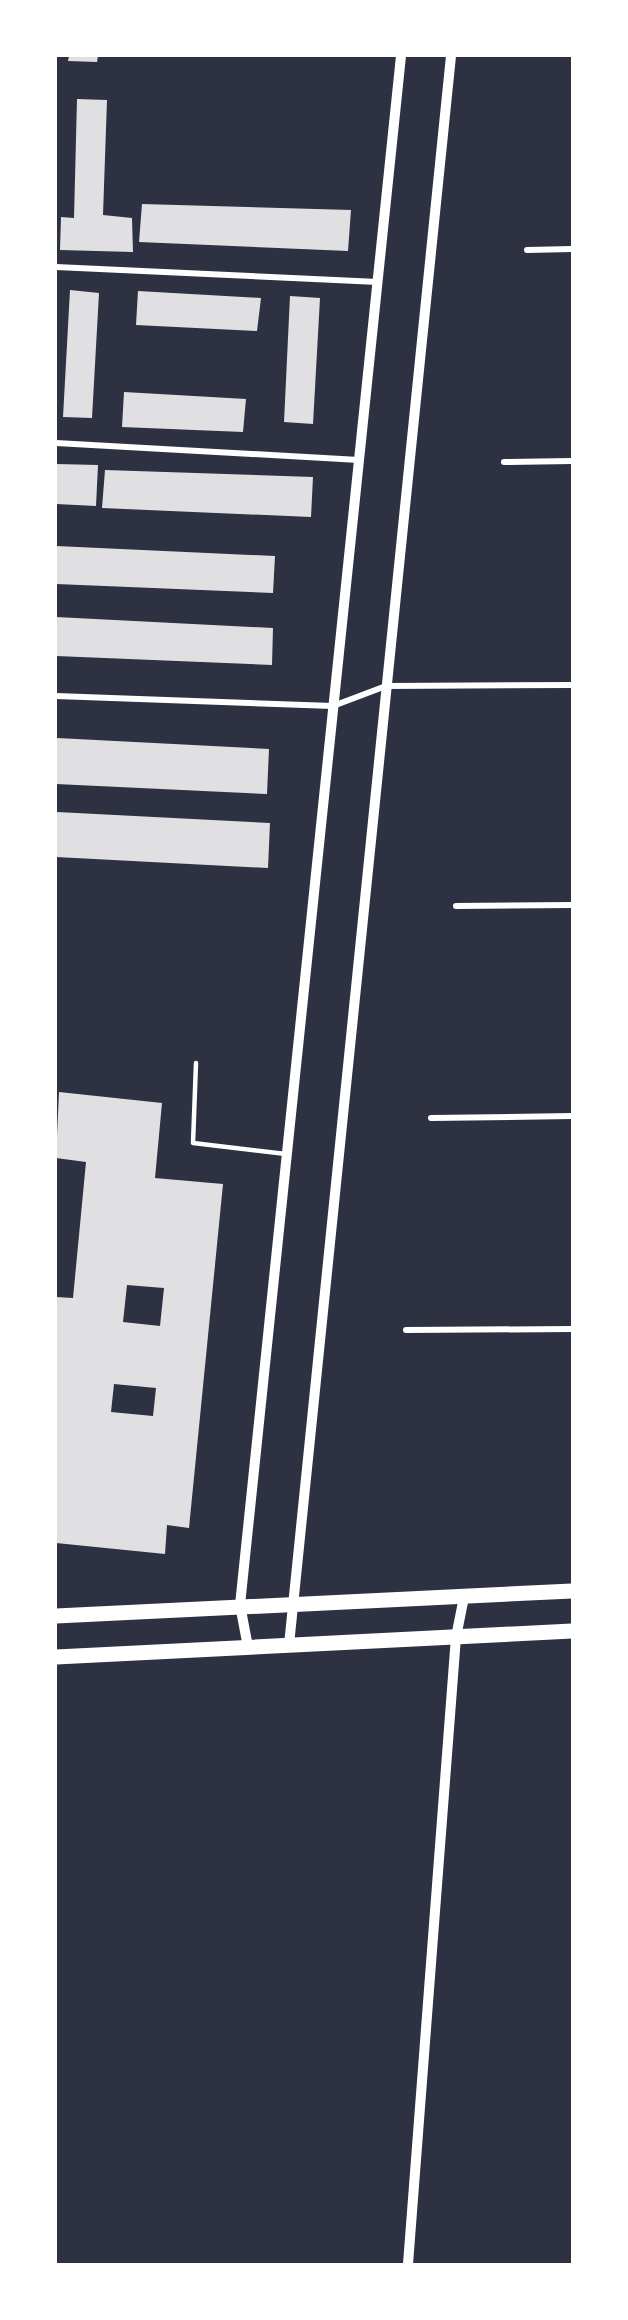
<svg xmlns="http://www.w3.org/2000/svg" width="628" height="2320" font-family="Helvetica,sans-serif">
	<rect width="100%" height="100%" fill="#2d3142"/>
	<!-- building -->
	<path fill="#e0e0e3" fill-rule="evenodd" d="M69,56H98L97,62L68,61Z
		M77,99L107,100L103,215L132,218L133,252L60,250L61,217L74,218Z
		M142,204L351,210L348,251L139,242Z
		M70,290L99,293L92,418L63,417Z
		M138,291L261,298L257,331L136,325Z
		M290,296L320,298L313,424L284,422Z
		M124,392L246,399L243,432L122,427Z
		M56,464L98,465L96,506L56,504Z
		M105,470L313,477L311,517L102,508Z
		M56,546L275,556L273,593L56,584Z
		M56,617L273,628L272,665L56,656Z
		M57,738L269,749L267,794L56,784Z
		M57,812L270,823L268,868L56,857Z
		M59,1092L162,1103L155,1178L223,1184L189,1528L167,1525L165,1554L56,1543V1297L73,1298L86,1162L56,1158ZM127,1285L164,1288L160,1326L123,1322ZM114,1384L156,1388L153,1416L111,1412Z"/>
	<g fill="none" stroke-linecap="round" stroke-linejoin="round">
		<!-- service -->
		<path stroke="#fff" stroke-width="4.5" d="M196,1063L193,1143L286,1154"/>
		<!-- minor -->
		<path stroke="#fff" stroke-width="6" d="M527,250L572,249
			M56,267L378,282
			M56,443L359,460
			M504,462L572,461
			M56,696L333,706L386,686L572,685
			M456,906L572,905
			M431,1118L572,1116
			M406,1330L572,1329"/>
		<!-- tertiary -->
		<path stroke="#fff" stroke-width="10" d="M289,1645L451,56
			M248,1647L240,1605L401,56
			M408,2264L456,1637L464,1597"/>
		<!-- primary -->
		<path stroke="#fff" stroke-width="15" d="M56,1616L572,1591
			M56,1657L572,1631"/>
	</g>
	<!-- border -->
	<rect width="628" height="2320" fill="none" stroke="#ffffff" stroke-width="114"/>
</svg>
